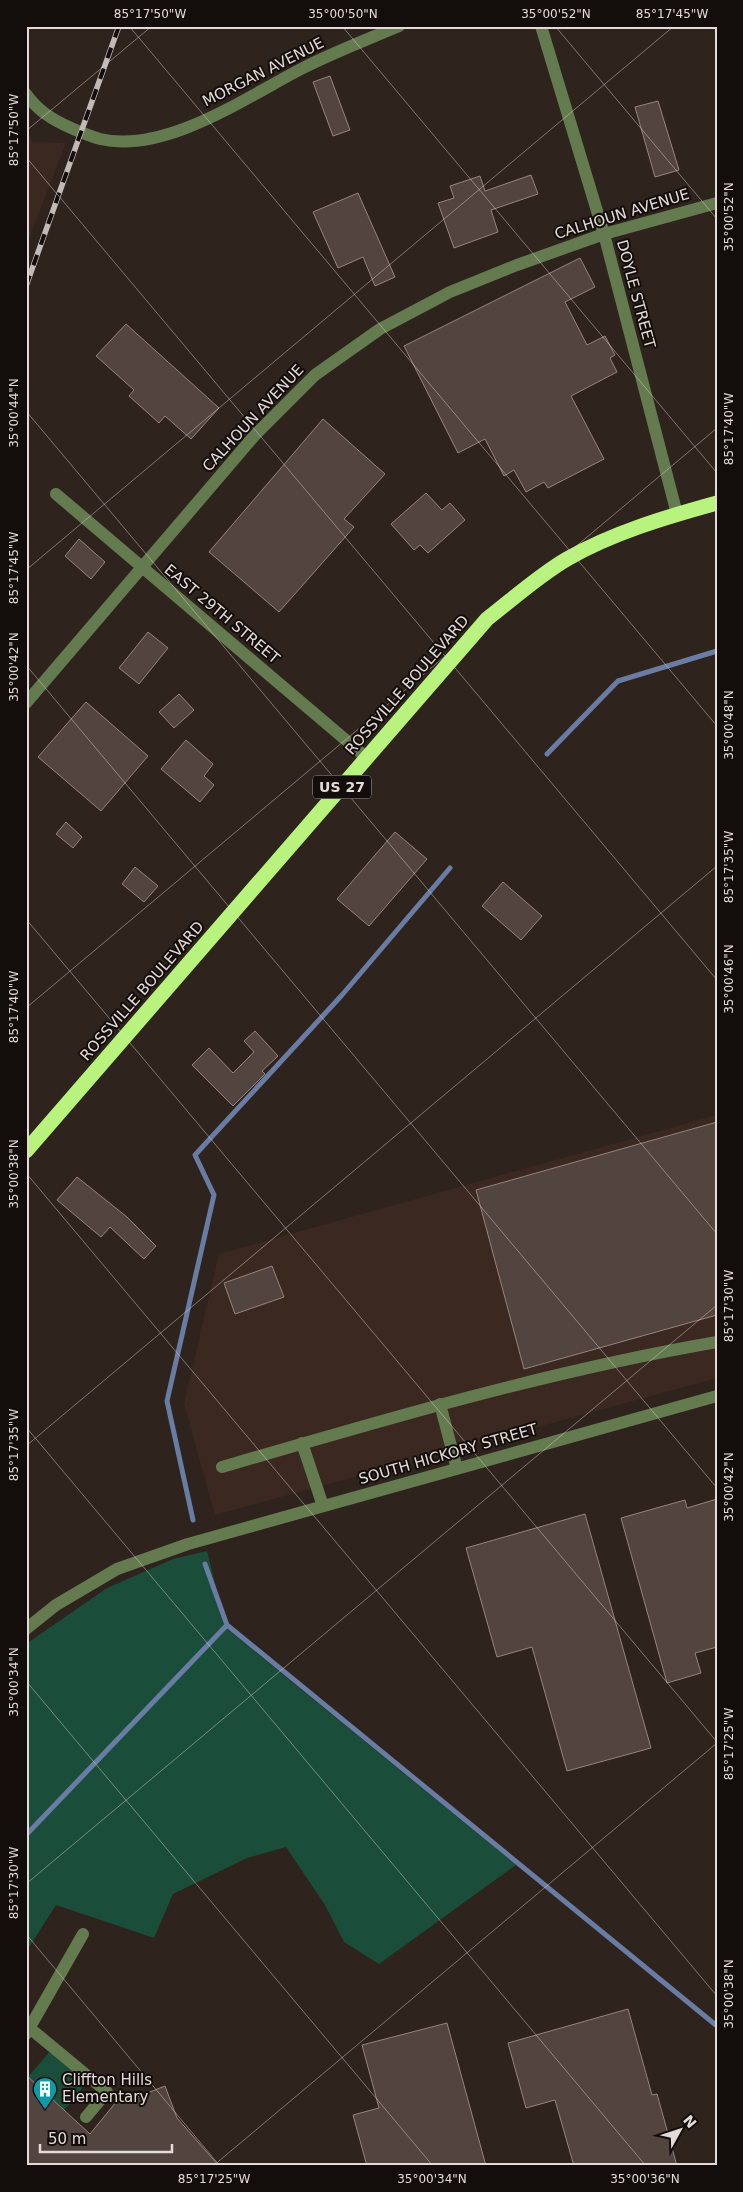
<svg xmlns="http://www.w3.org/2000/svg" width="743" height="2192" font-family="'DejaVu Sans',sans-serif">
	<rect width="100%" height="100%" fill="#2f231e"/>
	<!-- built -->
	<path fill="#3b2921" d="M26,129L33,142L66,143L26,246Z
		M717,1115V1378L215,1515L184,1404L219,1254Z"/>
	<!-- green -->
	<path fill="#1a4d3a" d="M207,1551L226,1628L516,1865L379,1964L344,1942L325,1905L286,1847L247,1858L173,1894L154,1938L56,1905L26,1952V1644L107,1588L173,1559Z
		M52,2049C61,2058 89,2078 80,2092C76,2099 69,2104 64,2110L28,2077Z"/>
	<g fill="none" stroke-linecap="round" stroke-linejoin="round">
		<!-- stream -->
		<path stroke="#697da4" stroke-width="5" d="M547,754L618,681L717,651
			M193,1520L167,1401L214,1195L195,1155L342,995L450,868
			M205,1564L227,1625L717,2026
			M26,1835L227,1625"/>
	</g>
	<!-- building -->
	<path fill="#52443f" stroke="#95857f" d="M330,76L350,130L333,136L313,82Z
		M658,101L679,170L655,177L635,107Z
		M531,175L538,194L491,210L498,232L454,248L438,203L454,198L450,186L480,176L485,191Z
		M358,193L395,277L375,286L363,257L338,268L313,212Z
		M580,258L595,287L565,302L587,345L605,336L615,355L610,358L617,372L571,396L604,459L548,488L544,482L526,492L514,470L504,476L485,439L458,453L404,346Z
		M126,324L219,408L191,439L165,416L159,423L129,396L134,390L96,356Z
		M323,419L385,474L344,519L354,527L279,612L209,552Z
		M426,493L442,510L450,503L465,520L428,553L420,545L414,550L391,524Z
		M79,539L105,562L91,579L65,556Z
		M148,632L168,648L139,684L119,668Z
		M179,694L194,710L174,728L159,712Z
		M86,702L148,756L101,811L38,757Z
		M186,740L213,764L204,776L214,785L200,802L161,769Z
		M66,822L82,837L73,848L56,834Z
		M395,832L427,859L369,926L337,899Z
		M135,867L158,886L144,902L122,884Z
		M503,882L542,916L521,940L482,906Z
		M255,1031L278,1056L262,1071L265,1074L233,1106L192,1065L209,1048L233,1073L254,1052L244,1041Z
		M717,1122V1315L524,1369L476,1190Z
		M77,1177L127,1217L156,1246L144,1259L110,1227L101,1237L57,1200Z
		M272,1266L284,1297L235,1314L224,1283Z
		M717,1499V1647L695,1653L701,1673L667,1683L621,1518L685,1500L687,1508Z
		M585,1514L651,1748L567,1771L532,1647L497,1657L466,1548Z
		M628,2009L652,2095L657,2094L677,2166H574L555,2100L526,2108L508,2043Z
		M447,2023L486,2166H367L353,2115L379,2108L362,2045Z
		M26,2075L90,2134L121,2096L127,2101L165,2086L177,2118L219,2166H26Z"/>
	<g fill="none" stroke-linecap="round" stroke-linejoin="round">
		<!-- minor -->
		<path stroke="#637b4e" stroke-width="12" d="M541,26L604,234L677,514
			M26,94C38,111 53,120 71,128C80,132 90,136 100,139C165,154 245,98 301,69C332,53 366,40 399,26
			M56,494L367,758
			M26,703L255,435L315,375L380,329L450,292L517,265L604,234L717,203
			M440,1404L457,1469
			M302,1443L323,1506
			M222,1467C386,1419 549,1371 717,1342
			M26,1629L56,1605L117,1569L188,1544L717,1396
			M26,2025L107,2092L86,2117
			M26,2034L83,1934"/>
		<!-- highway -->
		<path stroke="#b8f37e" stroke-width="15" d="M26,1151L487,619C513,599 538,576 567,559C612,533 666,517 717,503"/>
		<!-- rail casing -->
		<g stroke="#c3b9b6" stroke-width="5.5">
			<path id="rail" d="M26,286L119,26"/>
		</g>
		<!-- rail -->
		<use href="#rail" stroke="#130e0b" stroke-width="4" stroke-dasharray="11" stroke-linecap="butt"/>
	</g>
	<!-- ticks -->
	<path fill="none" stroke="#e4dbd8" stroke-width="1" stroke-opacity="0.45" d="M129,26L717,726M342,26L717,473M555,26L717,219M26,131L152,26M26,157L717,980M26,411L717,1234M26,570L674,26M26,665L717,1488M26,919L717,1742M26,1008L717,428M26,1173L717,1996M26,1427L646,2166M26,1446L717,866M26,1681L433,2166M26,1884L717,1305M26,1934L220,2166M213,2166L717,1743"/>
	<!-- icons -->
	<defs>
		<g id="building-pin" transform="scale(1.25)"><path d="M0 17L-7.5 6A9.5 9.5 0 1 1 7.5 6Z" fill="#0f9aa8" stroke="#130e0b"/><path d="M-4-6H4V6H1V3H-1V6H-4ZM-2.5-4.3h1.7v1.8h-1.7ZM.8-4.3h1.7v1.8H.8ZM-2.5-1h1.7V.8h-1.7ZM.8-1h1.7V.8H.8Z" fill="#fff"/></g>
	</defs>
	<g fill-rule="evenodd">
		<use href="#building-pin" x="45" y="2089"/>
	</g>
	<g text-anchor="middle" stroke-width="4" stroke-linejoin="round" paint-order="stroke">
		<!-- shield labels -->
		<rect fill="#130e0b" stroke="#a59e9a" stroke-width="1" x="313" y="775.5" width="58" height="23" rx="4"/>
		<g font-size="14" font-weight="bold" fill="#e4dbd8">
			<text x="342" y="792">US 27</text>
		</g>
		<!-- street labels -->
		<g font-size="15" fill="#e4dbd8" stroke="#130e0b">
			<text transform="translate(263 72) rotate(-27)" y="5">MORGAN AVENUE</text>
			<text transform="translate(622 214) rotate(-17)" y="5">CALHOUN AVENUE</text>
			<text transform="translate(636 294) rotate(75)" y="5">DOYLE STREET</text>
			<text transform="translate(253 418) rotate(-47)" y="5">CALHOUN AVENUE</text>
			<text transform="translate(222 614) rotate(40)" y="5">EAST 29TH STREET</text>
			<text transform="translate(407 685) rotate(-49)" y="5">ROSSVILLE BOULEVARD</text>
			<text transform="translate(142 991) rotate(-49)" y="5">ROSSVILLE BOULEVARD</text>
			<text transform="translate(448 1454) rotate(-16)" y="5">SOUTH HICKORY STREET</text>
		</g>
		<!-- poi labels -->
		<g font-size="15" fill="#e4dbd8" stroke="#130e0b" text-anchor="start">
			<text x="62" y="2085">Cliffton Hills<tspan x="62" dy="17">Elementary</tspan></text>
		</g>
	</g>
	<!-- border -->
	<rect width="743" height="2192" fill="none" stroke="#130e0b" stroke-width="55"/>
	<!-- north arrow -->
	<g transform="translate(680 2130) rotate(50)" stroke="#130e0b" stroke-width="4" paint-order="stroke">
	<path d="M0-4L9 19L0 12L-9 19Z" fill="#e4dbd8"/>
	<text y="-8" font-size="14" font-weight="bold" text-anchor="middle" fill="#e4dbd8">N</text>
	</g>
	<!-- scale -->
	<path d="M40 2144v8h132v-8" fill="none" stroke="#e4dbd8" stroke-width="2.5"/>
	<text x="48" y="2144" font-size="15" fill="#e4dbd8" stroke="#130e0b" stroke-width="4" paint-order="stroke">50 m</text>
	<rect x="28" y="28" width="688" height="2136" fill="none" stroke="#e4dbd8" stroke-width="2"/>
	<g font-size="12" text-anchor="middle" fill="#e4dbd8">
		<text x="150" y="18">85°17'50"W</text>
		<text x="343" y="18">35°00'50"N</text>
		<text x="556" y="18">35°00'52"N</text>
		<text x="672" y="18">85°17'45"W</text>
		<text transform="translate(14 130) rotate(-90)" y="4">85°17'50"W</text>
		<text transform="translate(729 217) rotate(-90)" y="4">35°00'52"N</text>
		<text transform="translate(14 413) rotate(-90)" y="4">35°00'44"N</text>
		<text transform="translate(729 429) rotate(-90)" y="4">85°17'40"W</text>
		<text transform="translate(14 568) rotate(-90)" y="4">85°17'45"W</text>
		<text transform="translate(14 667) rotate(-90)" y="4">35°00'42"N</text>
		<text transform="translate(729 725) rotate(-90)" y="4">35°00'48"N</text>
		<text transform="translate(729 867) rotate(-90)" y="4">85°17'35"W</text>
		<text transform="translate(729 979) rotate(-90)" y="4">35°00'46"N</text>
		<text transform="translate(14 1007) rotate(-90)" y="4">85°17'40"W</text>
		<text transform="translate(14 1174) rotate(-90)" y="4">35°00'38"N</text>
		<text transform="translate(729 1306) rotate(-90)" y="4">85°17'30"W</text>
		<text transform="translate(14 1445) rotate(-90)" y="4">85°17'35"W</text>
		<text transform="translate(729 1487) rotate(-90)" y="4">35°00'42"N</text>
		<text transform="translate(14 1682) rotate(-90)" y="4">35°00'34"N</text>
		<text transform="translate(729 1744) rotate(-90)" y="4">85°17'25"W</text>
		<text transform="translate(14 1883) rotate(-90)" y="4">85°17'30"W</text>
		<text transform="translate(729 1994) rotate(-90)" y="4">35°00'38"N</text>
		<text x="214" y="2183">85°17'25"W</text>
		<text x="432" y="2183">35°00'34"N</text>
		<text x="645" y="2183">35°00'36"N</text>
	</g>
</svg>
